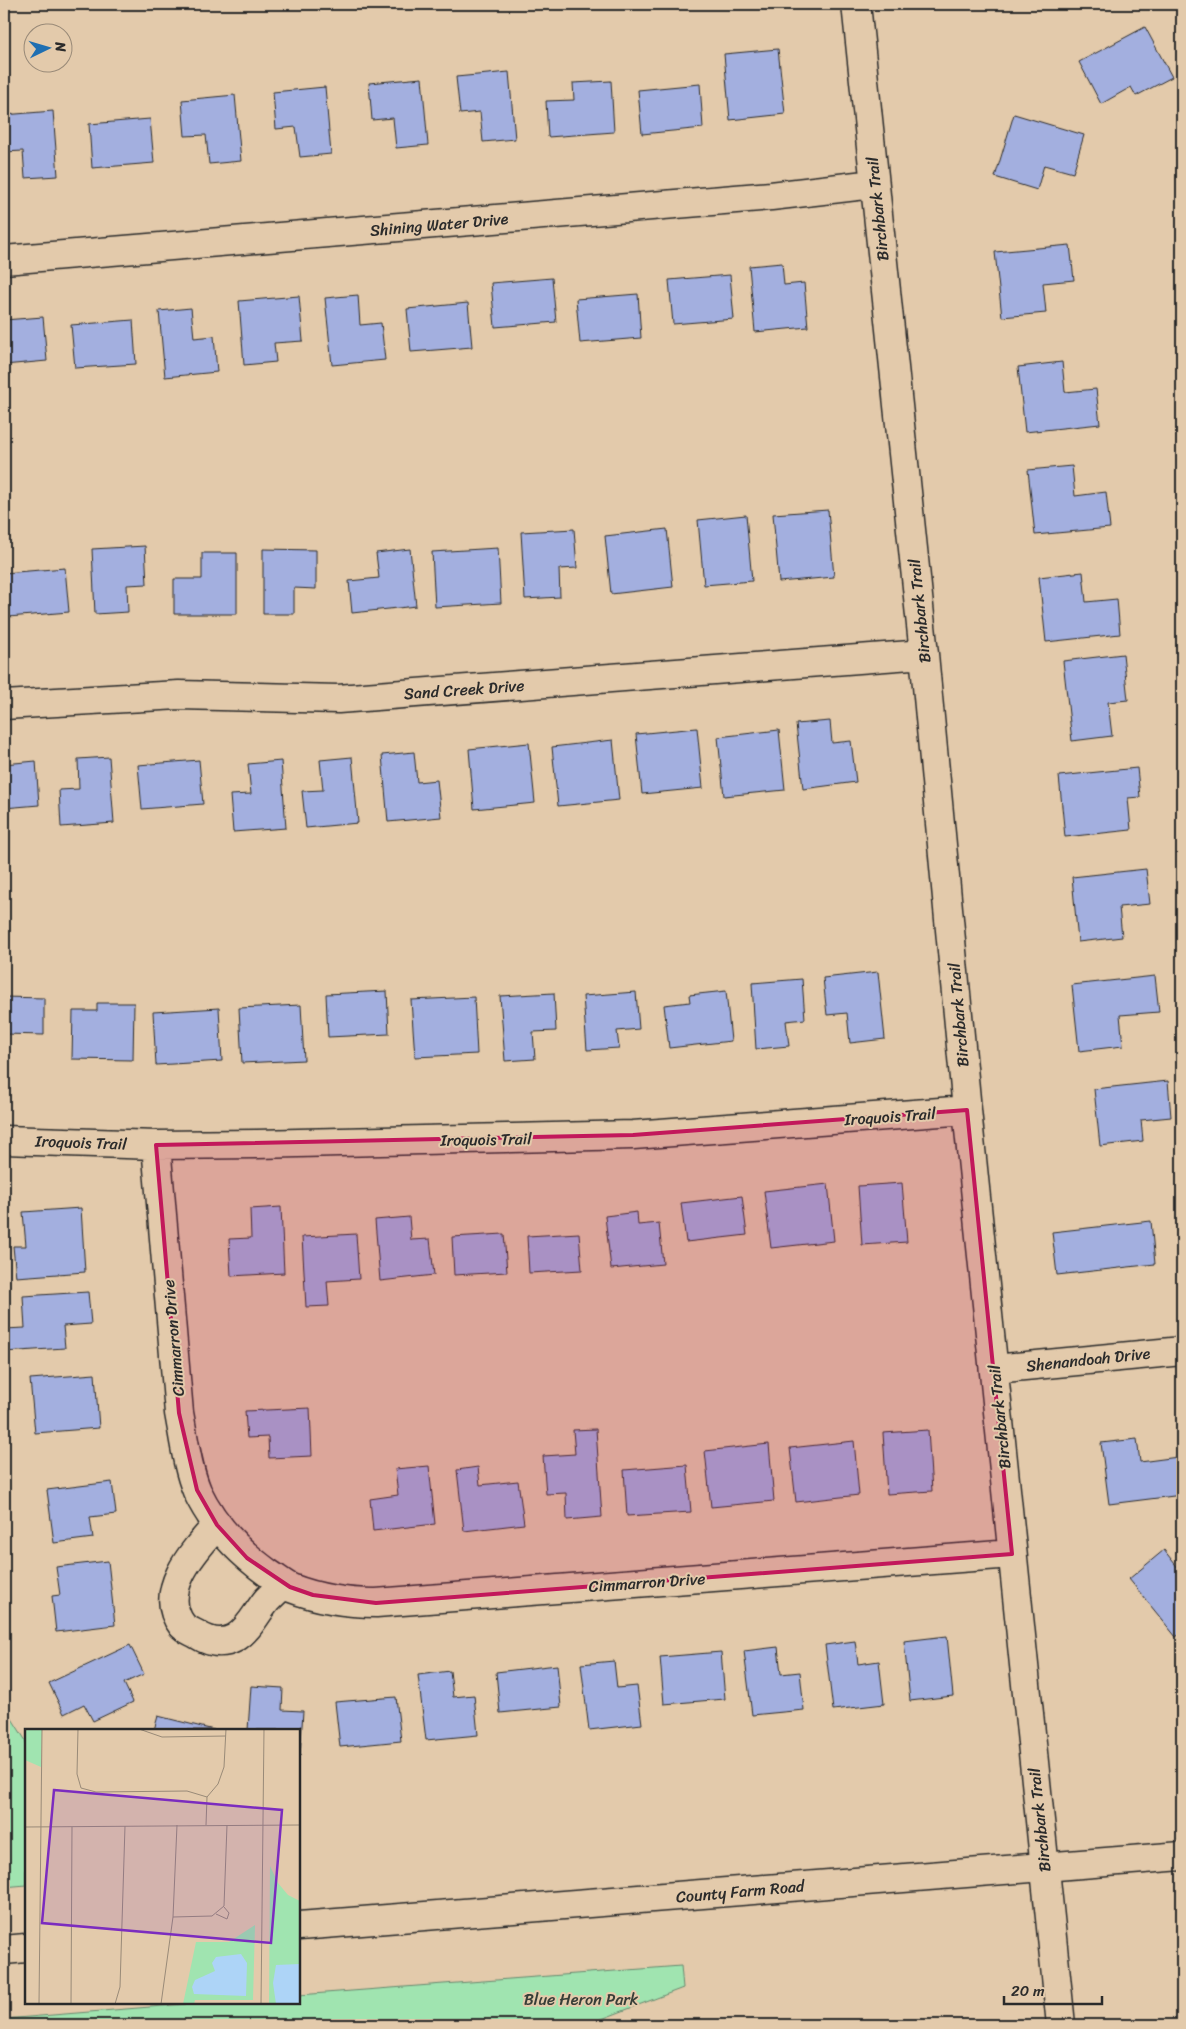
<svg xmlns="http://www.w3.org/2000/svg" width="1186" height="2029" font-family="Sriracha,sans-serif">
	<rect width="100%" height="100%" fill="#e3caab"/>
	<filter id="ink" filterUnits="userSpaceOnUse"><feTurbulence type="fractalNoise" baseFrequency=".02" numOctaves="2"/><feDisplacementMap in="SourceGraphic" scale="10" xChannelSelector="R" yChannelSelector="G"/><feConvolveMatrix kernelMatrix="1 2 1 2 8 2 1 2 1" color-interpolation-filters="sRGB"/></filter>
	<g filter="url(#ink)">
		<!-- green -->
		<path fill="#a0e4b0" stroke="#66886e" d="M4,1706L26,1741V1885L4,1887Z
			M681,1966L683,1988L586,2025H4V2019L199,2003H299V1995Z"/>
		<!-- building -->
		<path fill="#a3afdf" stroke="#2b2b2b" d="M1145,27L1172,77L1136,96L1131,87L1101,104L1079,62Z
			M778,49L785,114L730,120L724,54Z
			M509,72L515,139L483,142L480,112L460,114L456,77Z
			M422,78L428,145L396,148L393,118L372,120L369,83Z
			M611,81L614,132L548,137L546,101L574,100L573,83Z
			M700,84L703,128L642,134L638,90Z
			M325,87L331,154L300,157L296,127L276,129L273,92Z
			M235,95L241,161L209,164L206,135L185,136L182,100Z
			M53,111L58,176L25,178L23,151L4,152V115Z
			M1014,114L1084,135L1073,173L1044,165L1037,190L995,177Z
			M150,119L154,163L92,168L89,124Z
			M1070,245L1074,280L1043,283L1046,313L1002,317L995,252Z
			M782,263L784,285L804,283L808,327L755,332L749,266Z
			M730,275L734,319L673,324L669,280Z
			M552,278L556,322L495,327L491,283Z
			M638,294L641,338L580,343L576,299Z
			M358,295L360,325L381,323L385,360L332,365L325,298Z
			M299,296L303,341L274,343L276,362L244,365L239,301Z
			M468,303L472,347L411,352L407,309Z
			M191,308L194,338L214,336L217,372L165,377L159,311Z
			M43,317L47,361L4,365V320Z
			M133,320L136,364L75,368L71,325Z
			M1062,362L1065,392L1096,389L1100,424L1025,432L1018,367Z
			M1072,466L1075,496L1106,492L1110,528L1035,535L1028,470Z
			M828,510L834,577L779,582L773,514Z
			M746,515L752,581L704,585L698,520Z
			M574,529L577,568L559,569L560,597L525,599L521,532Z
			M667,529L673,587L611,594L605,536Z
			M145,546L147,584L127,585L128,612L95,614L92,549Z
			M498,548L501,603L435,607L432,552Z
			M263,549L316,550V589L294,588V614H263Z
			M410,549L416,606L352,613L349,581L379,578L376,553Z
			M202,553H237V614H174V579H202Z
			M65,568L69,612L8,617L4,573Z
			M1083,572L1086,602L1117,599L1120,634L1046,642L1039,577Z
			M1123,654L1128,700L1108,702L1112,736L1072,741L1063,661Z
			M830,721L832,743L851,741L856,782L803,789L796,724Z
			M697,728L703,788L642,794L636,734Z
			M779,730L785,790L724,796L718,737Z
			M613,740L619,800L558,806L552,747Z
			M529,743L535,803L474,809L469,749Z
			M414,752L417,782L437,780L441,817L388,822L382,755Z
			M109,757L114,823L61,827L59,790L79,789L78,759Z
			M352,757L358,823L306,828L302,791L323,790L320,760Z
			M199,760L203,804L142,809L138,765Z
			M36,761L39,805L4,808V764Z
			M281,761L286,828L233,832L230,795L251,794L248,764Z
			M1137,768L1140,797L1128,798L1131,830L1065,837L1059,776Z
			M1146,869L1150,904L1119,907L1122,937L1078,942L1072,877Z
			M878,972L885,1039L850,1043L847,1013L827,1015L823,978Z
			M1155,976L1159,1012L1120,1015L1123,1046L1079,1051L1072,985Z
			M802,979L805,1019L786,1021L789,1046L756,1049L752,983Z
			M387,991L389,1034L328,1037L326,994Z
			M726,991L731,1041L669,1048L664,1005L690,1002L689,995Z
			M636,992L639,1029L617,1031L619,1048L587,1050L583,996Z
			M554,993L556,1031L533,1032L535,1059L505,1061L500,996Z
			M4,997L44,998V1035L4,1034Z
			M474,997L477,1054L415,1057L411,1000Z
			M97,1003H134L133,1060L72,1059L73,1011H97Z
			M301,1005L304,1060L242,1063L239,1008Z
			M219,1008L222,1061L156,1065L153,1012Z
			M1168,1081L1171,1117L1141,1120L1143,1141L1100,1146L1094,1089Z
			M902,1183L907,1242L862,1245L858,1186Z
			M828,1184L834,1241L771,1248L764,1191Z
			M742,1196L747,1235L686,1242L681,1203Z
			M281,1207L284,1273L231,1276L229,1239L251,1238L250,1209Z
			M81,1208L85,1272L16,1277L13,1246H26L23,1212Z
			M637,1212L638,1225L659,1223L663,1264L611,1269L605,1216Z
			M409,1217L411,1240L430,1239L434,1275L380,1281L375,1220Z
			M1151,1221L1155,1264L1057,1275L1052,1232Z
			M579,1233L582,1270L529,1273L527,1236Z
			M356,1234L359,1279L327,1281L329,1306L306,1307L302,1237Z
			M504,1234L507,1272L454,1275L452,1237Z
			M88,1292L91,1324L63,1326L65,1348L4,1352V1329L25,1328L23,1296Z
			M95,1374L99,1428L35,1433L30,1379Z
			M310,1408L312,1456L269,1458L268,1437L247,1438L245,1411Z
			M596,1429L602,1517L567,1520L566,1493L546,1494L543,1456L575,1454L573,1430Z
			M928,1430L932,1491L887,1494L883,1433Z
			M1137,1439L1140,1462L1178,1457L1182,1495L1109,1504L1101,1443Z
			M854,1441L859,1495L796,1502L790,1448Z
			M769,1444L774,1501L711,1507L705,1451Z
			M687,1465L691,1512L627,1516L624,1470Z
			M429,1466L435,1524L373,1531L370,1499L398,1495L395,1469Z
			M478,1467L480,1485L518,1481L524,1524L464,1531L457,1470Z
			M112,1482L116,1514L90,1517L93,1538L54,1543L47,1490Z
			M1164,1550L1182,1573V1632L1176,1637L1129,1579Z
			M108,1561L115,1625L56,1632L52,1596L60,1595L56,1567Z
			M947,1636L953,1696L910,1701L904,1641Z
			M855,1641L858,1664L879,1661L884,1704L833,1710L825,1645Z
			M130,1645L144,1674L124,1683L133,1702L93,1721L84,1704L64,1714L49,1683Z
			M778,1647L781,1674L800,1672L804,1710L752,1715L744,1651Z
			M721,1652L725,1699L664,1704L660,1657Z
			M614,1661L617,1688L637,1686L642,1724L589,1730L581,1664Z
			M557,1665L561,1707L500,1713L496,1672Z
			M450,1671L453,1697L474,1695L478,1735L426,1740L418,1675Z
			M251,1686L283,1688L282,1710L303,1711L300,1756L299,1730H248Z
			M396,1697L401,1741L340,1747L335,1702Z
			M158,1716L214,1730H154Z"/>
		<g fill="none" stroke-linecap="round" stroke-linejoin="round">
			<!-- street casing -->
			<g stroke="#2b2b2b" stroke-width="31">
				<path id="street" d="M856,4L924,654L967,1110L1061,2025
					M4,260L771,196L874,184
					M4,705L179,695L338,699L924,654
					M4,1140L156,1145L257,1144L633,1135L967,1110
					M156,1145L179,1413C184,1439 187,1467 197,1491C213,1525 239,1552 268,1573C276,1578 283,1584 291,1588C317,1598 348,1603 376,1603L1012,1554
					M994,1369L1182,1351
					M217,1525C195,1550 156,1591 182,1625C185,1629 193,1632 198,1635C209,1642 222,1645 235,1638C249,1630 257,1612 267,1600C272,1595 278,1589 284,1584"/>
			</g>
			<!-- secondary casing -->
			<g stroke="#2b2b2b" stroke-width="31">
				<path id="secondary" d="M299,1926L1182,1856
					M4,1950L26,1948"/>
			</g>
			<!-- street -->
			<use href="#street" stroke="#e3caab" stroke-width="28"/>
			<!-- secondary -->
			<use href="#secondary" stroke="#e3caab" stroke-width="28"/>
		</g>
	</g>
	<!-- marked area -->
	<path fill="#c2185b" fill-opacity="0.2" stroke="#c2185b" stroke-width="4" stroke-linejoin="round" d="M967,1110L1012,1554L376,1603L313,1595L290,1587L247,1558L217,1525L197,1490L179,1413L156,1145L633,1135Z"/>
	<g text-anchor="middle" stroke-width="4" stroke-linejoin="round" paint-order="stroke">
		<!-- street labels -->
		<g font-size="16" fill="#2b2b2b" stroke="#e3caab">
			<text transform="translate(877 209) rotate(-96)" y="6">Birchbark Trail</text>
			<text transform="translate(439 224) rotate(-5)" y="6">Shining Water Drive</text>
			<text transform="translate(919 611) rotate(-96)" y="6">Birchbark Trail</text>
			<text transform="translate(464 689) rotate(-4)" y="6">Sand Creek Drive</text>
			<text transform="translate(958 1015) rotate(-95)" y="6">Birchbark Trail</text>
			<text transform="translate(890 1116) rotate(-4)" y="6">Iroquois Trail</text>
			<text transform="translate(486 1139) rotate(-1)" y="6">Iroquois Trail</text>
			<text transform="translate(81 1142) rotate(2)" y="6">Iroquois Trail</text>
			<text transform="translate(173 1338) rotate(-95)" y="6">Cimmarron Drive</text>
			<text transform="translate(1088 1359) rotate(-6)" y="6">Shenandoah Drive</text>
			<text transform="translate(999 1417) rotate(-96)" y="6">Birchbark Trail</text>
			<text transform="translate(647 1582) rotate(-4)" y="6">Cimmarron Drive</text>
			<text transform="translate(1039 1820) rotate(-96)" y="6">Birchbark Trail</text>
			<text transform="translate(740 1891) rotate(-5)" y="6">County Farm Road</text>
		</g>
		<!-- park labels -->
		<g font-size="16" fill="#373e38" stroke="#e3caab">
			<text x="581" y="2005">Blue Heron Park</text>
		</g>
	</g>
	<!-- overview -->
	<g transform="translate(25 1729)">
		<rect width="275" height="275" fill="#e3caab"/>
		<path d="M0,0H17L16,38L0,31ZM245,137L253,154L263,166L275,172V275H244ZM230,196L228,271H170L169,275H158L171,213H204Z" fill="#a0e4b0"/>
		<path d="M216,225L222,234L221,267L169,265L167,258L170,251L190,242L187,234L191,228ZM275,235V275H251L248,254L251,236Z" fill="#add4f7"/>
		<path fill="none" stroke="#998a78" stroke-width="1" d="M53,0L52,45L56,59L71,63L162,62L182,68M114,0L137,8L201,7M275,12V131M181,96L182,68L193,55L199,38L201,0M0,98L275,96M191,185L202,190L204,184L199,178M148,188L187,187L199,177L202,96M14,275L17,0M46,275L47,98M90,275L95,258L100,97M136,275L148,188L152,96M236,275L239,0"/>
		<path fill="#7b2cbf" fill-opacity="0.15" stroke="#7b2cbf" stroke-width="2.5" d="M29,61L257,81L246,214L17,194Z"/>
		<rect width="275" height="275" fill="none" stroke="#2b2b2b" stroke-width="2.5"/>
	</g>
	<!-- margin -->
	<rect width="1186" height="2029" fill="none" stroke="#e3caab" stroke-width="20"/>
	<rect x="10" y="10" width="1166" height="2009" fill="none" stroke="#2b2b2b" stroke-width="2" filter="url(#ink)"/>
	<!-- north arrow -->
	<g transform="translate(48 48) rotate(85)"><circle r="24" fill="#e3caab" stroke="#998a78"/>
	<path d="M0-4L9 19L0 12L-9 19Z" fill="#1f6fb2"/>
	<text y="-8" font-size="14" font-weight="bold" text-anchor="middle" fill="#2b2b2b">N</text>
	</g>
	<!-- scale -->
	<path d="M1004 1996v8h98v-8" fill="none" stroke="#2b2b2b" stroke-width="2.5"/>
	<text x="1011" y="1996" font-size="15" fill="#2b2b2b" stroke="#e3caab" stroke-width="4" paint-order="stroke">20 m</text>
</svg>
